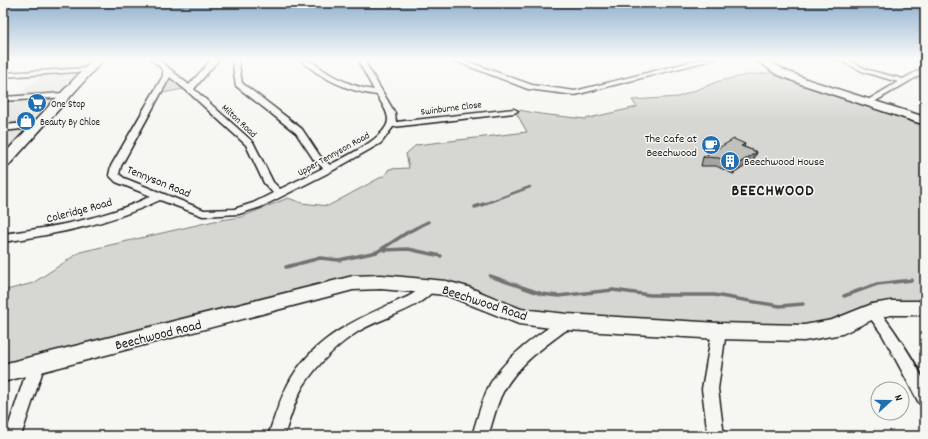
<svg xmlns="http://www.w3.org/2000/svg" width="928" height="439" font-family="Dekko,sans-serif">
	<rect width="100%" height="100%" fill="#f6f6f2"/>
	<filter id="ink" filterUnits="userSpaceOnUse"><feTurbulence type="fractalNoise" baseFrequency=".025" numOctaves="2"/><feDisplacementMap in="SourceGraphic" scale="8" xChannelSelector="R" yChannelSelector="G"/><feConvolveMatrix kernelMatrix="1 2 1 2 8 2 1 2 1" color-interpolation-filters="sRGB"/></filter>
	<g filter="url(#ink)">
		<!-- built -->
		<path fill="#e6e6e2" d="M59,59H99L3,163V110Z"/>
		<!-- green -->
		<path fill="#d6d6d2" stroke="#797977" d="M168,72L189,88L157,94Z
			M780,72L925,121V308H914L835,328L519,316L461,292L381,282L3,373V291L33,283L80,252L214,221L241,217L288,198L302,203L328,206L385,175L389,169L409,168L406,154L416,145L527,132L514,109L540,114L585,119L637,107L632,100L678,97L719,81L747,75Z"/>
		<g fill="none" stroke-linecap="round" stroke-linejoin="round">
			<!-- stream-far1 -->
			<path stroke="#727271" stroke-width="2.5" d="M481,205L530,187"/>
			<!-- stream -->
			<path stroke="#727271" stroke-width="3.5" d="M475,207L484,204
				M384,250L408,249L441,256
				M286,267L320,258L339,260L377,252L408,232L428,222
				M490,276L542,294L558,296L613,290L650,295H714L780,306L803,304
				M844,296L877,284L912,280"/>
			<!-- street casing -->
			<g stroke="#1c1c1c" stroke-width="3">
				<path id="street" d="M151,59H158L189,85L212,59H219L194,89L253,142L273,182L280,189L323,168L314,160L296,133L236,86L232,59H238L242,83L302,129L320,156L330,165C344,157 387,138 388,120C388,111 381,103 377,95C350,92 319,78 300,59C311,59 320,68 330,74C344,82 359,88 374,90L360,64L362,59H368L366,64L395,113L396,122L514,109L518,111L514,113L393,127L381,143L332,171L261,207L239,214L203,216L160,200C110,224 57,234 3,242V234C54,227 104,219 151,196L116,182L109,175L111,166L163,76V70ZM170,77L187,91L246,145L264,183L273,193L253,203L234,209L204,210L124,178L119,174L121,166Z
					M450,59H460L532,85L575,91L702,59H715L575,95L528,89Z
					M837,59H846L868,70L903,79L925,67V72L869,105H866V101L898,82L864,72Z
					M89,68L92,70L91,71L3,77V73Z
					M64,93L68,95L67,97L3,101V97Z
					M37,122L40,123V127L3,131V125Z
					M431,280L436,282L437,285C424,309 382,317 359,331C338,344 318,364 304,385C295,399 290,419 284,436H268C275,416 281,395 292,377C317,336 359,318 400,300C405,298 410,296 414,293C420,289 424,283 431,280Z
					M872,306C883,309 921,371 925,383C927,389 925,399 925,405L919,403L882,334L865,311L867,307Z
					M567,317L572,318L574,322L572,326C547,344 518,364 503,392C496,405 493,422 488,436H472C477,419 482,400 490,384C506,356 537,336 562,318Z
					M719,325L724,327L726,331L718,389L724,436H708L702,389L712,331L714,327Z
					M37,358L42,360L45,364L21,436H5L29,364L32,360Z"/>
			</g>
			<!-- secondary casing -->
			<g stroke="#1c1c1c" stroke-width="3">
				<path id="secondary" d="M93,59H104L8,166L3,167V155Z
					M755,59H767L784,70L809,80L925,117V125L801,84L776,74Z
					M381,275L446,281L468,287L521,309L567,314L719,323L804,325L832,320L872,304L891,301H925V315H891L876,318L842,334L804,341L719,339L567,330L519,324L446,295L381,289L353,290L3,382V364L353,276Z"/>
			</g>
			<!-- street -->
			<use href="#street" fill="#f6f6f2" fill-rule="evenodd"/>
			<!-- secondary -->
			<use href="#secondary" fill="#f6f6f2" fill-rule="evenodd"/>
		</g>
		<!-- wall -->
		<path fill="#a5a5a3" stroke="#1c1c1c" d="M745,144L744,147L757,152L753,161L733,174L716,166H701L703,157Z"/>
		<!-- shaded-wall -->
		<path fill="#868684" stroke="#1c1c1c" d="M757,152L753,161L733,174L736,165Z"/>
		<!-- building -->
		<path fill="#c0c0bd" stroke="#1c1c1c" d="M734,139L745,144L741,146L757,152L736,165L719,158L703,157Z"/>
	</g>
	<!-- sky -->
	<linearGradient id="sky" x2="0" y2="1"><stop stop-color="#90b1cf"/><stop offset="0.49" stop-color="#fbfbf9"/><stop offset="1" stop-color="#fbfbf9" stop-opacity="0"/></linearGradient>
	<rect width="928" height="121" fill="url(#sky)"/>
	<!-- icons -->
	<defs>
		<g id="supermarket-disc" transform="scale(1)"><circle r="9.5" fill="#1f6fb2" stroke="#f6f6f2"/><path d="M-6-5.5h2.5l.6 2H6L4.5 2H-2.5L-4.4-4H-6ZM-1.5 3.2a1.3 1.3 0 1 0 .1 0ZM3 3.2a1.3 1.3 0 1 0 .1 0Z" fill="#fff"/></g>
		<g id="shop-disc" transform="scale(1)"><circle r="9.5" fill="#1f6fb2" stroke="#f6f6f2"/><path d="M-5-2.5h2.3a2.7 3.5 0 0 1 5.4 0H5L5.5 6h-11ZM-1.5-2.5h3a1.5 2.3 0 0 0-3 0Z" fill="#fff"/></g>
		<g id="cafe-disc" transform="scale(1)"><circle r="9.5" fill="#1f6fb2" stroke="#f6f6f2"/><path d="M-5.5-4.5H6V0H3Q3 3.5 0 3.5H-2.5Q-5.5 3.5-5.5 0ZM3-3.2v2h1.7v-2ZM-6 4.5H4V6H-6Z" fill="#fff"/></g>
		<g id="building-disc" transform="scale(1)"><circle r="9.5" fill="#1f6fb2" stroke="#f6f6f2"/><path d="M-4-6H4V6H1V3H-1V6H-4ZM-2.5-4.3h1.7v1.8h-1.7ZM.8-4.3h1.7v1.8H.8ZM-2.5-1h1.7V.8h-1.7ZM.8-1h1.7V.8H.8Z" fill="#fff"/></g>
	</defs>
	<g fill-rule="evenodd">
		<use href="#supermarket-disc" x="37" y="103"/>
		<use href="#shop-disc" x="26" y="121"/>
		<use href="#cafe-disc" x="711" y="145"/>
		<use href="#building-disc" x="730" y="161"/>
	</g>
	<g text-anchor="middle" stroke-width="3" stroke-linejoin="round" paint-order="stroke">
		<!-- far-poi labels -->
		<g font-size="10" fill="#1c1c1c" stroke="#f6f6f2" text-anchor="start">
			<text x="51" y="107">One Stop</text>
			<text x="40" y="125">Beauty By Chloe</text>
		</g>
		<!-- far-street labels -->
		<g font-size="10" fill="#1c1c1c" stroke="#f6f6f2">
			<text transform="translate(451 107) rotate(-7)" y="4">Swinburne Close</text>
			<text transform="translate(240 120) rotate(43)" y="4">Milton Road</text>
			<text transform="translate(333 153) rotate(-29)" y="4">Upper Tennyson Road</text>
		</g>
		<!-- poi labels -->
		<g font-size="12" fill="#1c1c1c" stroke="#f6f6f2" text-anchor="end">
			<text x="697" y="142">The Cafe at<tspan x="697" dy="14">Beechwood</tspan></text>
			<text x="744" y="165" text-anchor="start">Beechwood House</text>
		</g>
		<!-- street labels -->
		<g font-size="12" fill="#1c1c1c" stroke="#f6f6f2">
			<text transform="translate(159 181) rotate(22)" y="4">Tennyson Road</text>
			<text transform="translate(79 210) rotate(-15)" y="4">Coleridge Road</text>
		</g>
		<!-- near-street labels -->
		<g font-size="14" fill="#1c1c1c" stroke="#f6f6f2">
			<text transform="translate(485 302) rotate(18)" y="5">Beechwood Road</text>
			<text transform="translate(158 334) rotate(-14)" y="5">Beechwood Road</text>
		</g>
		<!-- district labels -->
		<g font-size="16" font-weight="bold" letter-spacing="1" fill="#1c1c1c" stroke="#f6f6f2">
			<text x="773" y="195">BEECHWOOD</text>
		</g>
	</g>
	<!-- margin -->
	<rect width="928" height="439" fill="none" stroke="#f6f6f2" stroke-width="16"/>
	<rect x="8" y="8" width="912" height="423" fill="none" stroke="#1c1c1c" stroke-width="1.5" filter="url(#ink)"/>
	<!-- north arrow -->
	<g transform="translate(890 401) rotate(69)"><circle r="19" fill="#f6f6f2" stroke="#9f9f9c"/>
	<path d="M0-3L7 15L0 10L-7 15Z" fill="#1f6fb2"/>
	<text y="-6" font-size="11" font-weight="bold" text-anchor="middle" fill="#1c1c1c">N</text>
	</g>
</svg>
